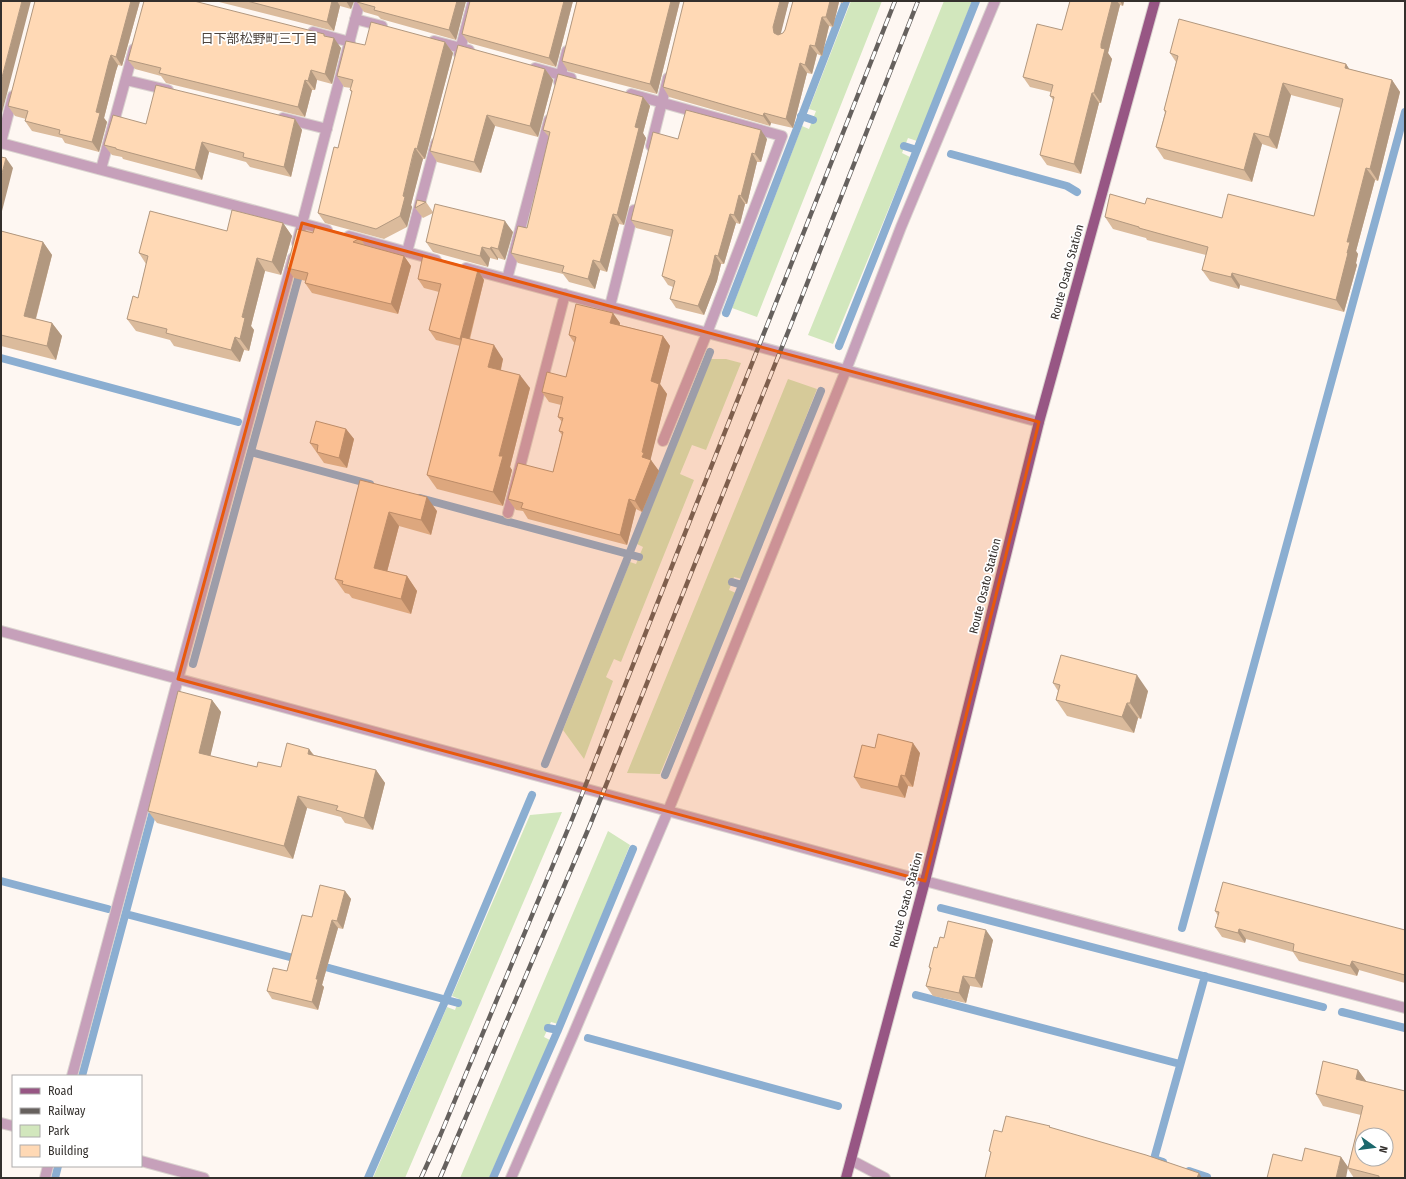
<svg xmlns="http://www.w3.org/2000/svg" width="1406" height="1179" font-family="'Fira Sans Condensed','Noto Sans JP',sans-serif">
	<rect width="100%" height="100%" fill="#fef7f2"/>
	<!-- green -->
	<path fill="#d2e7bd" d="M851,1H882L757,317L732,308L802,126L809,129L816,111L809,109Z
		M944,1H972L917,141L908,138L902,153L910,157L833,344L808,335Z
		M711,359H726L741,363L706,450L692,445L680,474L694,480L621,662L614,659L606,677L613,681L584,759L563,730L630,562L636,564L643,547L637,544Z
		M788,379L817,389L742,579L734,577L729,590L736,593L660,774L627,773Z
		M562,812L405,1178H373L447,1007L455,1010L459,999L452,996L530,815Z
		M608,831L630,845L558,1024L551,1022L544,1037L550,1040L489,1178H460Z"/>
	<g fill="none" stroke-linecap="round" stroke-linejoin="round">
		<!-- stream -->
		<path stroke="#8baed1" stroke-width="8" d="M801,116L813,120
			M904,146L917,150
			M951,154L1067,186L1077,192
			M726,313L846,1
			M839,346L976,1
			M1,358L238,422
			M251,452L370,484
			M420,498L639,557
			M732,582L742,585
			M193,664L301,268
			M545,764L710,352
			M665,775L821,391
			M1,881L108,909
			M941,908L1323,1007
			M126,914L301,960
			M1182,928L1405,112
			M318,965L458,1003
			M916,995L1180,1064
			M1342,1012L1405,1028
			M548,1028L558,1030
			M588,1038L838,1106
			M82,1076L154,807
			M1163,1162L1154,1159L1205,976
			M1189,1171L1207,1177
			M55,1178L58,1166
			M368,1178L446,999L532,795
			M493,1178L558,1030L633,849"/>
		<!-- minor casing -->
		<g stroke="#dad3cf" stroke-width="12">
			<path id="minor" d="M355,19L382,26
				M313,32L350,42
				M434,41L469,50
				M459,54L473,1
				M535,68L571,78
				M126,80L168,90
				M559,82L567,51
				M631,94L782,136L707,333L663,441
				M283,118L327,129
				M1,142L13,96
				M1,143L327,230
				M651,146L668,78
				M101,169L134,49
				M349,236L436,260
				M297,243L360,1
				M407,252L436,143
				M466,268L1039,422
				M507,279L549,120
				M610,306L634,210
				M508,513L565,294
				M1,631L668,811L925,881L1405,1008
				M72,1076L178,679L293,258
				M1,1123L13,1126
				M851,1160L885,1178
				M141,1161L204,1178
				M45,1178L48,1166
				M511,1178L573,1035L668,811L846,370L901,227L995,1"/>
		</g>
		<!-- major casing -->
		<g stroke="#dad3cf" stroke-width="12">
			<path id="major" d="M846,1178L925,881L1039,422L1155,1"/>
		</g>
		<!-- minor -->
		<use href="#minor" stroke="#c6a0ba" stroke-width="10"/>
		<!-- major -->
		<use href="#major" stroke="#975684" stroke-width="10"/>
		<!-- rail casing -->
		<g stroke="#66615e" stroke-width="4.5">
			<path id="rail" d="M421,1178L440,1136L573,817L895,1
				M440,1178L590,825L790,327L918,1"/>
		</g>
		<!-- rail -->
		<use href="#rail" stroke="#fff" stroke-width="3" stroke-dasharray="9" stroke-linecap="butt"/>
	</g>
	<!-- wall -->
	<path fill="#dbbb9c" d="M35,1H140L122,66L118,65L116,71L104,118L107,122L99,152L65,143L62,138L32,131L25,121L26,119L15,116L8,106Z
		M215,1H354L351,9L340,6L334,31Z
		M357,1H466L456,40L381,19L378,16L364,12L357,2Z
		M470,1H573L556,67L469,43L462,34Z
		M577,1H680L657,94L568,71L562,61Z
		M789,1L780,34L783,33L785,30L793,1H843V3L839,2L833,27L829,26L822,56L817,54L812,74L807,73L793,128L771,123L770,126L669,97L663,87Z
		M1070,1H1124L1123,6L1120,5L1108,53L1112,59L1101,103H1099L1081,174L1047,165L1040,155L1054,101L1050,96L1051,92L1030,87L1023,77L1062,30Z
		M324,34L326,36L341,48L332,84L317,80L315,90H312L305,117L166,83L161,76L135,69L128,60Z
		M445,42L453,53L425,159H423L421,165L411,205L412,207L407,227L384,239L325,223L318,213L338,148L352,93L350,90L351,88L344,87L337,76L365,45Z
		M1170,53L1346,64L1349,69L1392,80L1400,92L1378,181L1375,180L1356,251L1358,254L1356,263L1357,265L1344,312L1240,285L1239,289L1210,281L1202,270L1206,255L1147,240L1146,238L1113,229L1105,217L1145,204L1222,218L1314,216L1341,108L1291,95L1277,149L1262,144L1252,182L1164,159L1156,147L1165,113L1164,110L1176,62Z
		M545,69L553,80L538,137L495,126L481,173L437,162L430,151Z
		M643,97L650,106L643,133L646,138L624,225L619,224L607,272L600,270L595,289L569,282L563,274L518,263L511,253L527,228L549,137L543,130Z
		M295,119L302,130L291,177L250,167L246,162L209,152L202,180L123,159L122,157L112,155L104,145L146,124Z
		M678,139H767L761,162H757L747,204H745L740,224L736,223L724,264H721L717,281L704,315L676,308L670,299L673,287L668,285L662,276L672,237L636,228L631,220Z
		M426,202L433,212L513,232L505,260L498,258V260L490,258L488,267L433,252L426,242L433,213L423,218L415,208Z
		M283,223L292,236L281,275L265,271L251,326L254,330L249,351L244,350L240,362L174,346L170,340L136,331L127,319L138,298L146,264L139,253L227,231Z
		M1,231L43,242L52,255L36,319L52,323L62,336L56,360L1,346Z
		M313,233L360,238L365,245L404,256L411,266L398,314L312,293L305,283L306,281L294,278L287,268Z
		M478,270L484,280L470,339L503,359L501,370L530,388L510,467L512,470L503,506L437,489L427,475L460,346L436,340L429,330L439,292L424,288L418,279Z
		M620,323V325L663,336L670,346L660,384L667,394L650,460L659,471L642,512L636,509L627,545L528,519L523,511L516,510L508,499L553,472L562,435L559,431L562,422L558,417L561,405L549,402L542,392L566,377L575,344L569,335Z
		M346,429L354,439L347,468L324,463L310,443Z
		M360,480L437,511L431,535L399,526L387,572L407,576L417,591L411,614L352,598L349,594L345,593L335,579Z
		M1053,683L1148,691L1141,719L1138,718L1134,733L1067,716L1056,700L1058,691Z
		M212,700L221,712L210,756L257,767H281L309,749L314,755L376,770L385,783L373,830L345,823L341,817L307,808L293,859L157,823L148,811Z
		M875,748L920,753L913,787L908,786L905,798L861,788L854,777Z
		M345,891L351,899L343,929L338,928L322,985L324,987L318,1010L272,999L267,991L287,971L312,917Z
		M1215,911L1405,930V983L1359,970L1357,976L1299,961L1293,952L1246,939L1245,943L1222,937L1215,927L1218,916Z
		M944,938L993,940L982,988L970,986L966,1003L933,996L926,986L930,970L929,967L937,948Z
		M1358,1070L1366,1081L1405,1178H1354L1348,1169L1302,1161L1341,1157L1348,1167L1361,1115L1323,1106L1316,1094Z"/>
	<!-- shaded-wall -->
	<path fill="#b2987f" d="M22,1H31L2,113L1,111V81Z
		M131,1H140L122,66L116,57Z
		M332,1H337L340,6L334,31L327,22Z
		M346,1H354L351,9Z
		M457,1H466L456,40L449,30Z
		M564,1H573L556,67L549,58Z
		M671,1H680L657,94L650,84Z
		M780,1H789L780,37L774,33L773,27Z
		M830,1H838L839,2L833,27L826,17Z
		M1112,1H1117L1120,5L1108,53L1112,59L1101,103L1094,93L1101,44Z
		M1120,1H1124L1123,6Z
		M822,17L829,26L822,56L815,46Z
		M334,38L341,48L332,84L325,74Z
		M445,42L453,53L425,159L417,149Z
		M810,45L817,54L812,74L805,65Z
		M111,55L118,65L116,71L104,118L107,122L99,152L92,142L96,112L109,61Z
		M800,63L807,73L793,128L786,119Z
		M1346,64L1354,76L1345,68Z
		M545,69L553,80L538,137L530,126Z
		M311,70L317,80L315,90L308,81Z
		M305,80L312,90L305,117L298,107Z
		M1392,80L1400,92L1378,181L1370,169Z
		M1283,83L1291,95L1277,149L1269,137Z
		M1092,93L1099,103L1081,174L1074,164Z
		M643,97L650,106L643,133L646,138L624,225L617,215L635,127Z
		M764,113L771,123L770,126L763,116Z
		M487,115L495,126L481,173L474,162Z
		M295,119L302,130L291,177L284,167Z
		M761,130L767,139L761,162L755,154Z
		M1254,133L1262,144L1252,182L1244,170Z
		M202,142L209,152L202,180L195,170Z
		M415,148L423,159L411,205L412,207L407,227L400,216L403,196Z
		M752,153L757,162L747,204L741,196Z
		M6,158L13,168L1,215V177Z
		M1366,168L1375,180L1356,251L1358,254L1356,263L1357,265L1344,312L1336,300L1347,253V242Z
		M739,195L745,204L740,224L734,215Z
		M613,214L619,224L607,272L600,262Z
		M730,214L736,223L724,264L718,256Z
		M505,221L513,232L505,260L498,249Z
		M283,223L292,236L281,275L272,262Z
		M43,242L52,255L33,329L24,316Z
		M482,247L490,258L488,267L480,256Z
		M491,247L498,258V260L490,249Z
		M715,255L721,264L717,281L704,315L698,306Z
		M404,256L411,266L398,314L391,304Z
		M257,258L265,271L251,326L254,330L249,351L240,339L242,317Z
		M593,260L600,270L595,289L588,279Z
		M478,270L484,280L467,348L460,339Z
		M1232,273L1240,285L1239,289L1231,277Z
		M613,313L620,323L618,333L610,323Z
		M52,323L62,336L56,360L47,346Z
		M663,336L670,346L660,384L667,394L650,462L651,460L659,471L642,512L635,501L642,457L651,381Z
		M235,337L244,350L240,362L231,350Z
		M494,345L503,359L498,381L488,367Z
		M520,375L530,388L510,467L512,470L503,506L493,492L499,456Z
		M346,429L354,439L347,468L339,458Z
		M427,497L437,511L431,535L421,520Z
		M629,499L636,509L627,545L620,535Z
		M389,512L399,526L384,583L374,568Z
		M407,576L417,591L411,614L401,599Z
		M1137,675L1148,691L1141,719L1130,703Z
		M212,700L221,712L208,766L199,753Z
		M1127,703L1138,718L1134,733L1122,717Z
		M913,743L920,753L913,787L905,776Z
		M309,749L318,762L308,754Z
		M376,770L385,783L373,830L364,818Z
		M901,775L908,786L905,798L898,787Z
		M298,796L307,808L293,859L284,846Z
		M345,891L351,899L343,929L337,921Z
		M332,920L338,928L322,985L324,987L318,1010L312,1002L316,979Z
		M1239,929L1246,939L1245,943L1238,933Z
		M986,930L993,940L982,988L975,978Z
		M1352,961L1359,970L1357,976L1350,966Z
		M963,976L970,986L966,1003L959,993Z
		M1358,1070L1366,1081L1363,1091L1356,1079Z
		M1341,1157L1348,1167L1346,1178H1336Z
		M1199,1173L1202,1178H1197Z"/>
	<!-- building -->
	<path fill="#ffd9b5" stroke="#b2987f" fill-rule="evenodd" d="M1,1H22L1,81Z
		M35,1H131L116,57L111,55L109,61L96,112L100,113L92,142L59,134L60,130L25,121L28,111L8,106Z
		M144,1H194L324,34V36L334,38L325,74L311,70L308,81L305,80L298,107L159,73L161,68L128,60Z
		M247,1H332L327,22Z
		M357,1H457L449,30L374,10L375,7L357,2Z
		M470,1H564L549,58L462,34Z
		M577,1H671L650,84L562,61Z
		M684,1H780L773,27L774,33L778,35L783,33L785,30L793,1H830L826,17H822L815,46L810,45L805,65L800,63L786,119L764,113L763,116L663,87Z
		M1070,1H1112L1101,44V48L1105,49L1094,93H1092L1074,164L1040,155L1054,97L1050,96L1053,85L1023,77L1037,24L1062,30Z
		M1179,19L1346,64L1345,68L1392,80L1370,169L1366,168L1347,242H1350L1347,253H1348L1336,300L1232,273L1231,277L1202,270L1208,247L1139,228V227L1105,217L1110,194L1145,204L1147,198L1222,218L1228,194L1314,216L1343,99L1283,83L1269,137L1254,133L1244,170L1156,147L1166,111L1164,110L1178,56L1170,53Z
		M371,22L445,42L417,149L415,148L413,154L403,196L405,197L400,216L376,229L318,213L334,147L338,148L352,91L350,90L353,80L337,76L346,41L365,45Z
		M458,45L545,69L530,126L487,115L474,162L430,151Z
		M558,74L643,97L635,127L639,128L617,215L613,214L600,262L593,260L588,279L562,272L564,266L511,253L518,226L527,228L550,132L543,130Z
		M156,85L295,119L284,167L243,157L244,153L202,142L195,170L116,149V148L104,145L113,115L146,124Z
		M686,110L761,130L755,154L752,153L741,196L739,195L734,215L730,214L718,256L715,255L711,273L698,306L670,299L675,281L662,276L673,230L631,220L653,132L678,139Z
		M1,157L6,158L1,177Z
		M417,200L426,202L415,208Z
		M435,204L505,221L498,249L491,247L490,249L482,247L480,256L426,242Z
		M232,210L283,223L272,262L257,258L242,317L245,318L240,339L235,337L231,350L166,333L167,329L127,319L133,296L138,298L148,256L139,253L150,211L227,231Z
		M315,226L360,238L353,242L404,256L391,304L305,283L308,273L287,268L297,229L313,233Z
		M1,231L43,242L24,316L52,323L47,346L1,335Z
		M423,255L478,270L460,339L429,330L441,284L418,279Z
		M576,304L613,313L610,323L663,336L651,381L659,384L642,452L644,453L642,457L651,460L635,501L629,499L620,535L521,508L523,503L508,499L518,463L553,472L563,432L559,431L563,418L558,417L563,397L542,392L547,372L566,377L576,337L569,335Z
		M462,337L494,345L488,367L520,375L499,456H503L493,492L427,475Z
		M316,421L346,429L339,458L317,452L318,445L310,443Z
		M360,480L427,497L421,520L389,512L374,568L407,576L401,599L342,584L343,581L335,579Z
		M1061,655L1137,675L1130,703H1127L1122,717L1056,700L1060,685L1053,683Z
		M178,691L212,700L199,753L257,767L258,762L281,767L287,743L309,749L308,754L376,770L364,818L336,810L338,806L298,796L284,846L148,811Z
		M878,734L913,743L905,776L901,775L898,787L854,777L862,745L875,748Z
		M1223,882L1405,930V975L1352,961L1350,966L1293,951L1294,944L1239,929L1238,933L1215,927L1219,912L1215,911Z
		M320,885L345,891L337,921L332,920L316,979H318L312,1002L267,991L273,968L287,971L302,915L312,917Z
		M948,921L986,930L975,978L963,976L959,993L926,986L931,968L929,967L934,947L937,948L940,937L944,938Z
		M1323,1061L1358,1070L1356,1079L1405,1091V1178H1379V1176L1348,1168L1363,1106L1316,1094ZM1362,1135H1386V1159H1362Z
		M1006,1116L1050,1126L1049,1127L1146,1155L1199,1173L1197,1178H985L991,1152L989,1151L994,1130L1002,1132Z
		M1305,1148L1341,1157L1336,1178H1267L1273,1154L1302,1161Z"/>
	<!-- marked area -->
	<path fill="#e8590c" fill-opacity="0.2" stroke="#e8590c" stroke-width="3" stroke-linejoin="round" d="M302,223L1039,422L925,881L178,679Z"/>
	<g text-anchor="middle" stroke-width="3.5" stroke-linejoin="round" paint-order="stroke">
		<!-- street labels -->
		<g font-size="12" fill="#34302d" stroke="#fff">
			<text transform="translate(1067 272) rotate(-75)" y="4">Route Osato Station</text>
			<text transform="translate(985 586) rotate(-76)" y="4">Route Osato Station</text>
			<text transform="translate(906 900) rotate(-75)" y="4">Route Osato Station</text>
		</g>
		<!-- neighbourhood labels -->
		<g font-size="13" fill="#4d443d" stroke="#fff">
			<text x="259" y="43">日下部松野町三丁目</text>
		</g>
	</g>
	<!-- border -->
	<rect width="1406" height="1179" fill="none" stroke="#34302d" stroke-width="4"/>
	<!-- legend -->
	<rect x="12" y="1075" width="130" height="92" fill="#ffffff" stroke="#aeacab"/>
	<rect x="20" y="1088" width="20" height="6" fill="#975684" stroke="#aeacab"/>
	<text x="48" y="1095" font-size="12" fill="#34302d">Road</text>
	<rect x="20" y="1108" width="20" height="6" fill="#66615e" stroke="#aeacab"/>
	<text x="48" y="1115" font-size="12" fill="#34302d">Railway</text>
	<rect x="20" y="1125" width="20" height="12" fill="#d2e7bd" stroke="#aeacab"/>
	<text x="48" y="1135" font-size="12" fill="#34302d">Park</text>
	<rect x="20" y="1145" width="20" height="12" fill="#ffd9b5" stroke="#aeacab"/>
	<text x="48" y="1155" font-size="12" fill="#34302d">Building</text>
	<!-- north arrow -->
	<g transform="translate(1374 1147) rotate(104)"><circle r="19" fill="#ffffff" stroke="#aeacab"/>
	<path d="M0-3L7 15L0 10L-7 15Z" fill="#1b686c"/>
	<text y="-6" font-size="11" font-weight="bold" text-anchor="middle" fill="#34302d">N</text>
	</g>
</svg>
